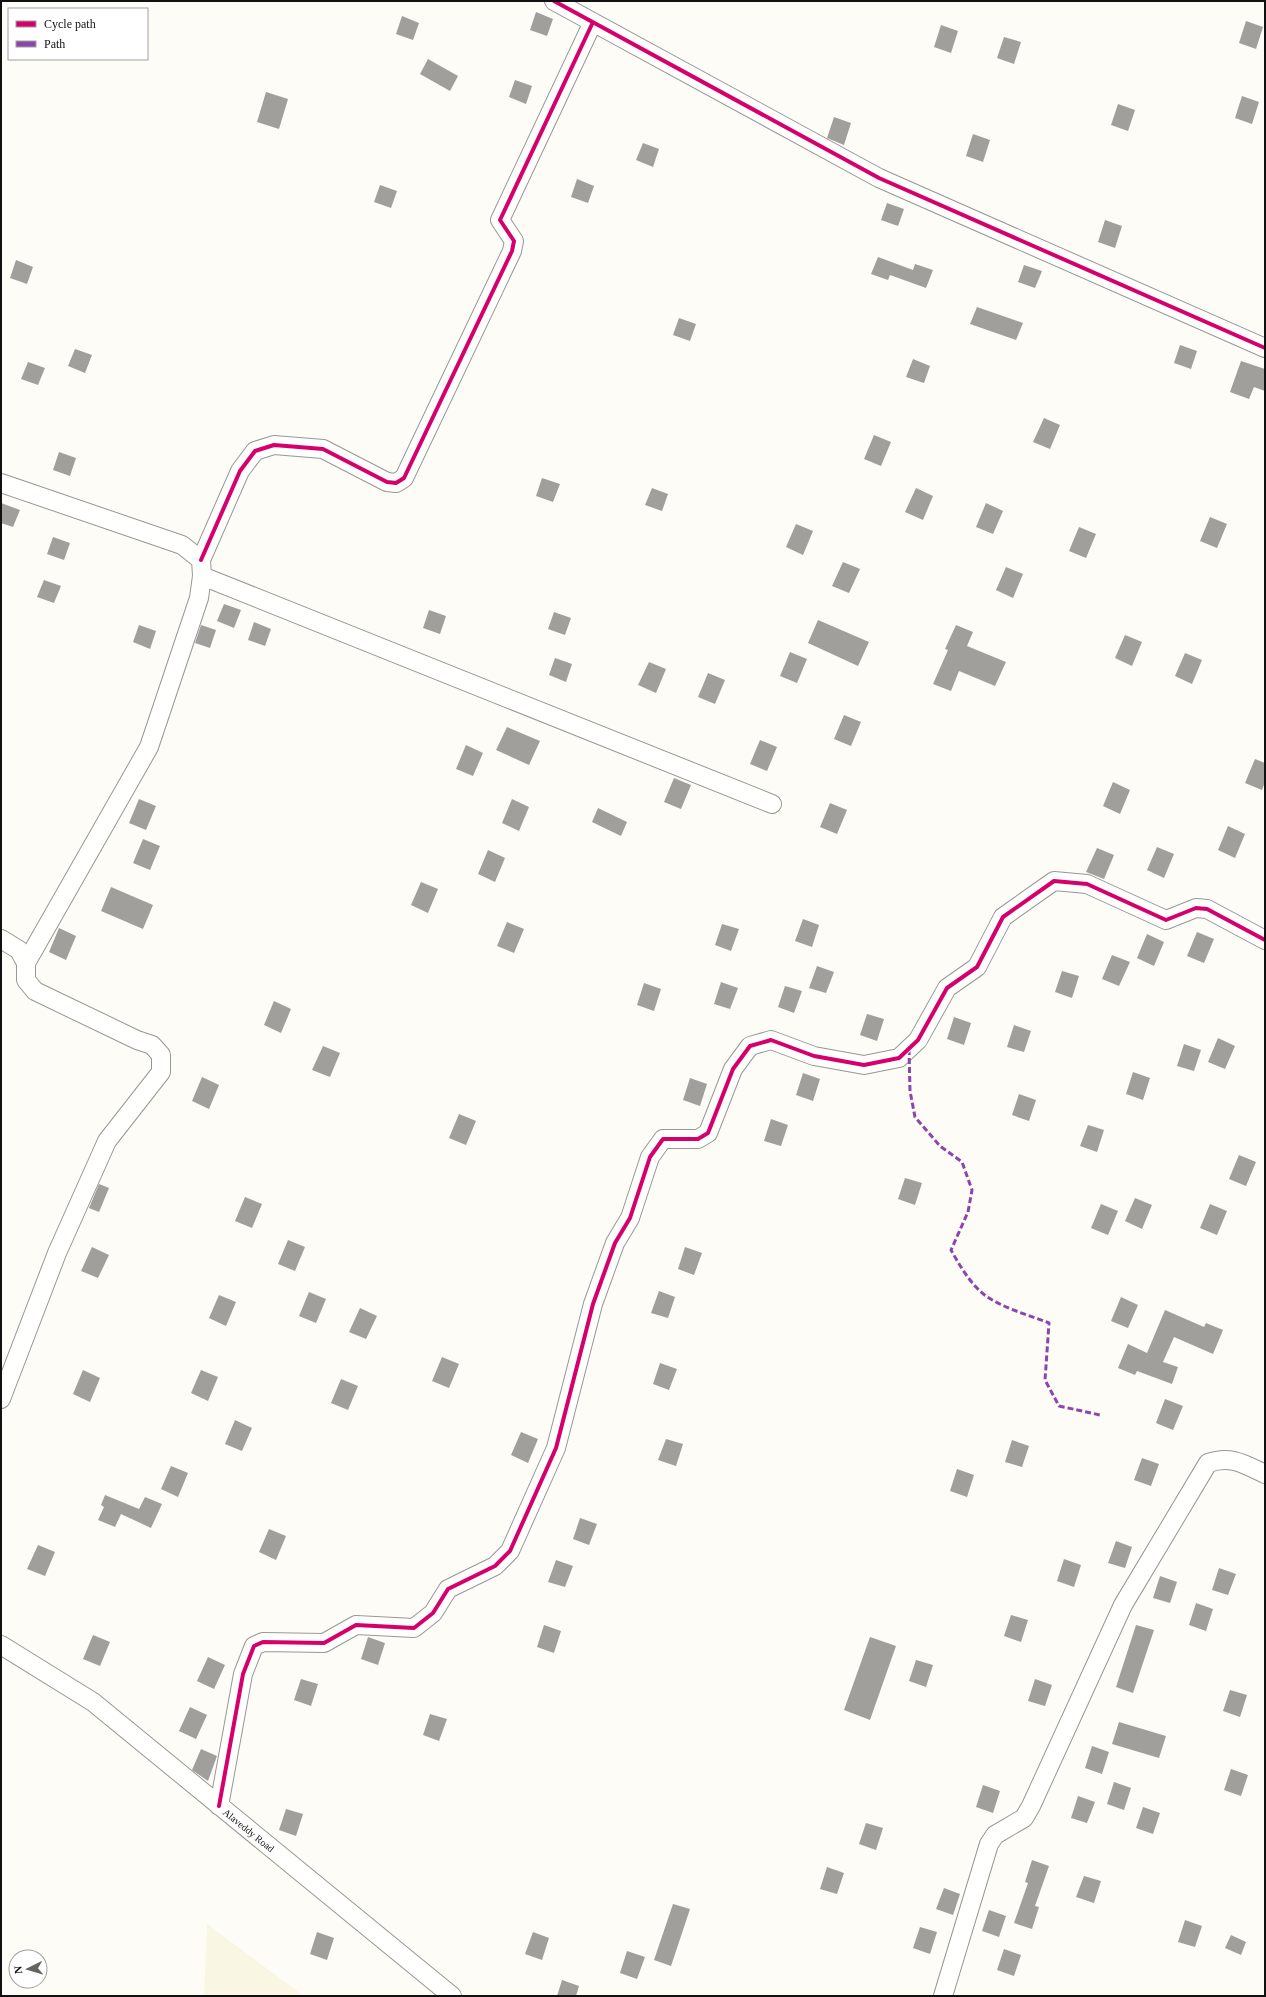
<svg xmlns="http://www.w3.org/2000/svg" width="1266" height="1997" font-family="'Times New Roman',serif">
	<rect width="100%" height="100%" fill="#fdfcf7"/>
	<!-- farmland -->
	<path fill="#f9f7e4" d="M207,1924L304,1996H204Z"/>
	<!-- building -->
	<path fill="#a19f9c" d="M536,12L553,19L547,36L530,30Z
		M402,16L419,23L413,40L396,34Z
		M1246,21L1263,27L1256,49L1239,43Z
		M941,25L958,31L951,53L934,47Z
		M1004,37L1021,42L1014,64L997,58Z
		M428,59L458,76L450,91L420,74Z
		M515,80L532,86L526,104L509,97Z
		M266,92L288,99L279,129L257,122Z
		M1242,96L1259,102L1252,124L1235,118Z
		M1118,104L1135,110L1128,131L1111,125Z
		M834,117L851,123L844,145L827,138Z
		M973,134L990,140L983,162L966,156Z
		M643,143L659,149L653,167L636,160Z
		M577,179L594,186L588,203L571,197Z
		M380,185L397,191L391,208L374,202Z
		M887,203L904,209L898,226L881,220Z
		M1105,220L1122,226L1115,248L1098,242Z
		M878,257L913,270L915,264L933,270L926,288L890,275L888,280L871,274Z
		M16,260L33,267L27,284L10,278Z
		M1024,265L1042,271L1035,288L1018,282Z
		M977,307L1023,323L1016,340L970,324Z
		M679,318L696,324L690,341L673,335Z
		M1180,345L1197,351L1191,369L1174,363Z
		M75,349L92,355L85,373L68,366Z
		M913,359L930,366L924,383L906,377Z
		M1241,361L1265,369V391L1254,387L1249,399L1230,392Z
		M28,362L45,368L38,385L21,379Z
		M1044,418L1060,425L1050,449L1033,442Z
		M874,435L891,442L881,466L864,459Z
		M59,452L76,458L70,476L53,470Z
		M542,478L560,484L553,502L536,496Z
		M652,488L668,494L662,511L645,505Z
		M916,488L933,496L923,520L905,512Z
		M1,503L20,510L13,527L1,523Z
		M986,503L1003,511L993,534L976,527Z
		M1210,517L1227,524L1217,548L1200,541Z
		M796,524L813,531L803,555L786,547Z
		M1079,527L1096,534L1086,558L1069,551Z
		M53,537L70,543L64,560L47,554Z
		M843,562L860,569L849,593L832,586Z
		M1006,567L1023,574L1013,598L996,590Z
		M44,580L61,586L54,603L37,597Z
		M224,604L241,610L234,628L217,621Z
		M429,610L446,616L440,634L423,628Z
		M554,612L571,618L565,635L548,629Z
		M818,620L869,642L858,666L808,643Z
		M254,622L271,629L265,646L248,640Z
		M139,625L156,631L150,649L133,642Z
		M201,625L216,630L210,648L195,643Z
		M956,625L973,632L967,646L1006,662L995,686L959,671L951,691L933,684L948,650L945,649Z
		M1125,635L1142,642L1132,666L1115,658Z
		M790,652L807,659L797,683L780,676Z
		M1185,653L1202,660L1192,684L1175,676Z
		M555,658L572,664L566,682L549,675Z
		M649,662L666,669L656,693L638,685Z
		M708,673L725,680L715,704L698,697Z
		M844,715L861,722L851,746L834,739Z
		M507,727L540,741L529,765L496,750Z
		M760,740L777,747L767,771L750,764Z
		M466,745L483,753L473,776L456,769Z
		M1255,759L1265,763V782L1262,790L1245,783Z
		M674,778L691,785L681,809L664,802Z
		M1113,782L1130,790L1120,814L1103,806Z
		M139,799L156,806L146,830L129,823Z
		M512,799L529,807L519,831L502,823Z
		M830,803L847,810L837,834L820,827Z
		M598,808L627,822L621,836L592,822Z
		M1228,826L1245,834L1235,858L1218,850Z
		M143,839L160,846L150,870L133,863Z
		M1157,847L1174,854L1164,878L1147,870Z
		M1097,848L1114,855L1104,879L1086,872Z
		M488,850L505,858L495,882L478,874Z
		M421,882L438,889L428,913L411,905Z
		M111,887L153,905L143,929L101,911Z
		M803,919L819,925L812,947L795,941Z
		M507,922L524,929L514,953L497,946Z
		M722,924L739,929L731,951L715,945Z
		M59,928L76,936L66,960L49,952Z
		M1197,932L1214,939L1204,963L1187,956Z
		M1147,934L1164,942L1154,966L1137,958Z
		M1112,955L1130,962L1119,986L1102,979Z
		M817,966L834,972L826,993L809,988Z
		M1062,971L1079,976L1072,998L1055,992Z
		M721,982L738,988L730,1009L714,1004Z
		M644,983L661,989L654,1011L637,1005Z
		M785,986L802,991L794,1013L778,1007Z
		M274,1001L291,1009L281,1033L264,1025Z
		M867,1014L884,1019L877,1041L860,1035Z
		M954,1017L971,1023L964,1045L947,1039Z
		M1014,1025L1031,1031L1024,1052L1007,1047Z
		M1218,1038L1235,1046L1225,1069L1208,1062Z
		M1184,1044L1201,1050L1194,1071L1177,1066Z
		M323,1046L340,1053L330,1077L312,1070Z
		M1133,1072L1150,1078L1143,1100L1126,1094Z
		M803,1073L820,1079L813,1101L796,1095Z
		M202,1077L219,1085L209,1109L192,1101Z
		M690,1078L707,1084L700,1106L683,1100Z
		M1019,1094L1036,1100L1029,1121L1012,1115Z
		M459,1114L476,1121L466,1145L449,1138Z
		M771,1119L788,1125L781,1146L764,1141Z
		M1088,1125L1104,1130L1097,1152L1080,1146Z
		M1239,1155L1256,1162L1246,1186L1229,1179Z
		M905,1178L922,1183L915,1205L898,1199Z
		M99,1184L109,1188L99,1212L89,1208Z
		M245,1197L262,1204L252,1228L235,1221Z
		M1135,1198L1152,1205L1142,1229L1125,1221Z
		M1101,1204L1118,1211L1108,1235L1091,1228Z
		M1210,1204L1227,1211L1217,1235L1200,1228Z
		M288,1240L305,1247L295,1271L278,1264Z
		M92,1247L109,1255L98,1278L81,1271Z
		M685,1247L702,1253L694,1275L678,1269Z
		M659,1291L675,1297L668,1318L651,1313Z
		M309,1292L326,1299L316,1323L299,1316Z
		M219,1295L236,1302L226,1326L209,1318Z
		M1121,1297L1138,1305L1128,1328L1111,1321Z
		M360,1308L377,1316L366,1339L349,1332Z
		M1165,1310L1204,1327L1206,1323L1223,1330L1213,1354L1174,1337L1163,1362L1178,1367L1172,1384L1137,1371L1135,1375L1118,1368L1128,1344L1147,1353Z
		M442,1357L459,1364L449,1388L432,1381Z
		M660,1363L677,1369L669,1390L653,1384Z
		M83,1370L100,1378L90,1402L73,1394Z
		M201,1370L218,1377L208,1401L191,1393Z
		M341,1379L358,1386L348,1410L331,1403Z
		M1165,1399L1183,1406L1173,1430L1156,1423Z
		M235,1420L252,1428L242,1451L225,1444Z
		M521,1432L538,1439L528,1463L511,1455Z
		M666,1439L683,1444L676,1466L658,1460Z
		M1012,1440L1029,1446L1022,1467L1005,1462Z
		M1142,1458L1159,1464L1151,1486L1134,1480Z
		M171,1466L188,1473L178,1497L161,1489Z
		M957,1469L974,1475L967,1497L950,1491Z
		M105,1495L139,1509L145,1497L162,1504L151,1528L121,1514L115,1527L98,1520L104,1507L101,1505Z
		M580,1518L597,1524L589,1545L573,1539Z
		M269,1529L286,1536L276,1560L259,1552Z
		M1116,1541L1132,1547L1125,1568L1108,1563Z
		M38,1545L55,1552L45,1576L27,1569Z
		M1064,1559L1081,1565L1074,1587L1057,1581Z
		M556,1560L573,1566L565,1587L548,1582Z
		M1219,1568L1236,1574L1228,1595L1212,1590Z
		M1160,1576L1177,1582L1170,1603L1153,1598Z
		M1196,1603L1213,1609L1206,1631L1189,1625Z
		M1011,1615L1028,1620L1021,1642L1004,1636Z
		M544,1625L561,1631L554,1653L537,1647Z
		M1136,1625L1154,1630L1133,1693L1116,1687Z
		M93,1635L110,1642L100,1666L83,1659Z
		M368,1637L385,1643L378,1665L361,1659Z
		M870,1637L896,1646L870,1720L844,1710Z
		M208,1657L225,1665L214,1689L197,1681Z
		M916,1660L933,1665L926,1687L909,1681Z
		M301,1679L318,1684L311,1706L294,1700Z
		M1035,1679L1052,1685L1045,1706L1028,1701Z
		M1230,1690L1247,1695L1240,1717L1223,1711Z
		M190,1707L207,1715L196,1739L179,1731Z
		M430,1714L447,1719L439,1741L423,1735Z
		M1119,1722L1166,1736L1159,1758L1112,1744Z
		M1092,1746L1109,1752L1102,1774L1085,1768Z
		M201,1749L217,1756L208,1781L192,1770Z
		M1231,1769L1248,1775L1241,1796L1224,1790Z
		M1114,1782L1131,1788L1124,1810L1107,1804Z
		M983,1785L1000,1791L993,1813L976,1807Z
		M1078,1796L1095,1802L1087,1823L1071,1818Z
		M1143,1807L1160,1813L1153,1834L1136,1828Z
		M286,1809L303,1814L296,1836L279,1830Z
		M866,1823L883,1828L876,1850L859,1844Z
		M1032,1860L1049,1866L1035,1906L1039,1907L1032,1929L1014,1923L1028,1883L1025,1882Z
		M827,1867L844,1873L837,1894L820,1889Z
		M1084,1876L1101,1881L1094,1903L1076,1897Z
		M944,1888L960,1894L953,1915L936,1909Z
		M673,1904L690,1909L671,1966L654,1960Z
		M989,1910L1006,1916L999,1937L982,1931Z
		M1185,1920L1202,1926L1195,1947L1178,1942Z
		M920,1927L937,1932L930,1954L913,1948Z
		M317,1932L334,1938L327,1960L310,1954Z
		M533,1932L549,1938L542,1960L525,1954Z
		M1231,1935L1246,1942L1241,1955L1225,1948Z
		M1004,1949L1021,1955L1014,1976L997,1970Z
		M627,1951L645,1957L637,1979L620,1973Z
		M562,1980L579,1986L576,1996H557Z"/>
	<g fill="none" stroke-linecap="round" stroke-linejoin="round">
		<!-- minor casing -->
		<g stroke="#979795" stroke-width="20">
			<path id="minor" d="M554,1L879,178L1265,348
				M1,483L182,545L201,560L202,576L199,598L149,747L26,963
				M201,560L240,471L255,451L274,445L323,449L387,482L396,483L404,478L512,251L514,241L500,220L593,22
				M202,576L772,804
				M1,939L19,950L26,963V980L35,991L137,1040L152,1045L161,1055V1072L107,1141L57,1253L1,1399
				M1,1645L93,1702L452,1996
				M219,1806L243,1674L254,1646L263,1642L324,1643L356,1625L414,1628L433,1613L448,1589L495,1566L510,1551L556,1448L593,1304L615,1243L630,1218L650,1157L663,1139H698L708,1133L733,1069L750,1046L771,1040L814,1056L864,1065L899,1058L918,1040L947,988L977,967L1003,917L1054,881L1087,884L1166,920L1196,908L1207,909L1265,940
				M943,1996L989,1844L995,1835L1024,1818L1031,1806L1123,1605L1208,1463C1231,1455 1244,1464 1265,1474"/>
		</g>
		<!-- minor -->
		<use href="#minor" stroke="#fffffe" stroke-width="18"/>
		<!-- quiet -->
		<path stroke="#8e44ad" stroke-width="3" stroke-dasharray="6 3" stroke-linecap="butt" d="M909,1049L910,1091L915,1117L940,1146L962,1162L972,1190L968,1212L951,1250C960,1266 971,1285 986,1296C1005,1309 1029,1315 1049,1323L1045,1380L1059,1406L1100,1415"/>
		<!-- cycleway casing -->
		<g stroke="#fff" stroke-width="6">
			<path id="cycleway" d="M554,1L879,178L1265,348
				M201,560L240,471L255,451L274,445L323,449L387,482L396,483L404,478L512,251L514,241L500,220L593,22
				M219,1806L243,1674L254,1646L263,1642L324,1643L356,1625L414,1628L433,1613L448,1589L495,1566L510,1551L556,1448L593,1304L615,1243L630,1218L650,1157L663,1139H698L708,1133L733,1069L750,1046L771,1040L814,1056L864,1065L899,1058L918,1040L947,988L977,967L1003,917L1054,881L1087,884L1166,920L1196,908L1207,909L1265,940"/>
		</g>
		<!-- cycleway -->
		<use href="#cycleway" stroke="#d6006c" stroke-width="4"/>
	</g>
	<g text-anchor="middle" stroke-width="4" stroke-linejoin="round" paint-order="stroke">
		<!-- street labels -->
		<g font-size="10" fill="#111" stroke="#fff">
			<text transform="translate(249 1830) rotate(39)" y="4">Alaveddy Road</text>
		</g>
	</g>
	<!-- border -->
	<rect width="1266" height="1997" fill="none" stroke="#111111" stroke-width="4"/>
	<!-- legend -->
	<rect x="8" y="8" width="140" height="52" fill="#ffffff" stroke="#a0a0a0"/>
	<rect x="16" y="21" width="20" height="6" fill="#d6006c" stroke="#a0a0a0"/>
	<text x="44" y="28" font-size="12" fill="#111111">Cycle path</text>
	<rect x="16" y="41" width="20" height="6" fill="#8e44ad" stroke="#a0a0a0"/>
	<text x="44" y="48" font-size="12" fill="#111111">Path</text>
	<!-- north arrow -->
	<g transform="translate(28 1969) rotate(265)"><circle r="19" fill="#ffffff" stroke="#a0a0a0"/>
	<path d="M0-3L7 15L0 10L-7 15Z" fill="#646362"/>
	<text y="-6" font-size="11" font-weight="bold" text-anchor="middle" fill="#111111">N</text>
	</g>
</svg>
